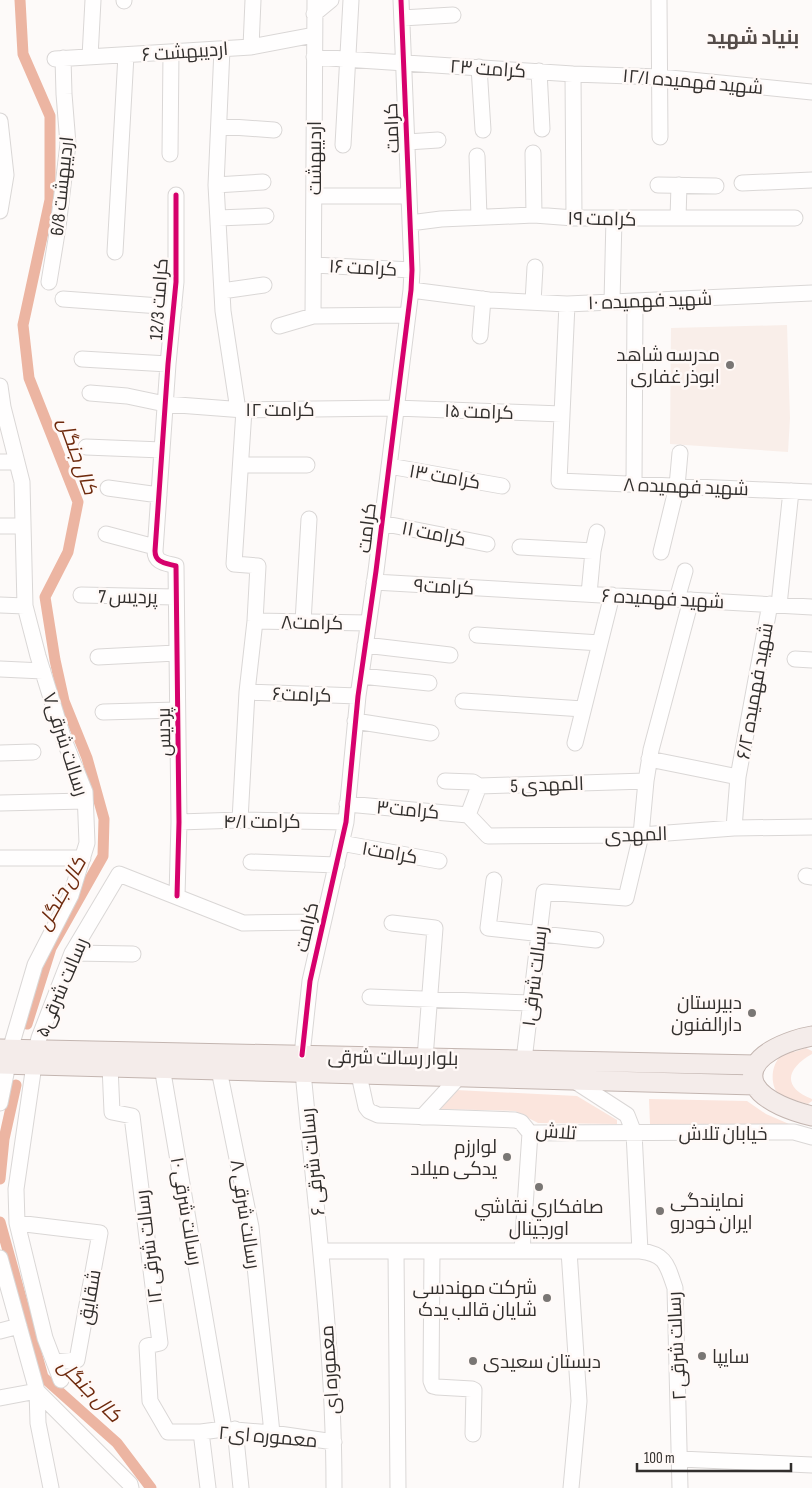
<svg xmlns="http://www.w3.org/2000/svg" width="812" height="1488" font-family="'Sofia Sans Condensed',Cairo,sans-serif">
	<rect width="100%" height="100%" fill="#fdfaf9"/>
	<!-- built -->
	<path fill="#f9eee9" d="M787,325L790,418L788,452L670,444L671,328Z"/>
	<!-- green -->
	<path fill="#fbe5dd" d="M806,1048L812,1051V1054C787,1068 781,1087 812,1099V1101L808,1104L794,1100L793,1102C789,1101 785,1099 782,1097C769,1089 770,1064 782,1055C785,1052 789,1051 793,1049L794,1052Z
		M456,1090L577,1096L617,1120V1124L538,1123L515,1111L437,1109Z
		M649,1099L747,1101L766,1114L789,1124H650Z"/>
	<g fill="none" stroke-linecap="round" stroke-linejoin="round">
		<!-- canal -->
		<path stroke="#ecb5a2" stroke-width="11" d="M20,0L23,54L50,116V200L23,325L29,378L78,502L68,552L45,597L55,660L64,701L87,758L104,819L103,856L51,948L27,1024
			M0,1179L4,1139L16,1085
			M0,1222L43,1377L117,1443L151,1488"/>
		<!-- minor casing -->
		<g stroke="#dad7d6" stroke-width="17">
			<path id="minor" d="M659,0L660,137
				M124,1V0
				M314,14L331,0
				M402,18L453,15
				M251,47L253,0
				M222,49L216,185L223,311L238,410
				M90,57L93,0
				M314,57L573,74L660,77L812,92
				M55,59L251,47L314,35
				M479,67L483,130
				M539,71L542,129
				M573,74L574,218
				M0,121L6,175L0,211
				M219,126L274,130
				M407,142L438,140
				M343,145L351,0
				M533,153L534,215
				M170,154L171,52
				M477,156L479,217
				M742,183L812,180
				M216,185L263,182
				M658,185L716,186
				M176,195V282L168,364L155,551C155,563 166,563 176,566L179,822L177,896
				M314,196H409
				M218,218L266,216
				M678,218L679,185
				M410,223L441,219L534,215L574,218H795
				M115,252L126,55
				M314,265L412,270
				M49,282L58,227L68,144L64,94L63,58
				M411,290L489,300L567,304L812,293
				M222,291L264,285
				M63,299L174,307
				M533,302L535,267
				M612,302L614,218
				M567,304L559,481L812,492
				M313,316L315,0
				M279,326L313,316L408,315
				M480,336L483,299
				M82,359L168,364
				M0,386L3,407L22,482L25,606L38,656L64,740L85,792L87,843L71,895L35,965L10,1050
				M90,393L127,396L165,404L244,410L395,408L562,414
				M86,447L162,450
				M0,462H17
				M241,465H307
				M389,466L502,486
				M634,484L635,301
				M108,488L159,495
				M381,523L487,544
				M0,526H23
				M106,534L155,547
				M520,547L593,551
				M661,552L677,486L680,453
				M374,582L812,607
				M589,594L593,551L597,532
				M81,595L175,597
				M677,599L685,571
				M0,605L25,606
				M779,605L791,491
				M255,621L368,623
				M303,622L309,519
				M477,635L600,643
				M365,645L450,655
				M98,657L176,653
				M795,659L812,660
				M0,669L43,671
				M361,676L429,683
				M247,692L358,696
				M463,701L583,709
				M103,712L177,710
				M355,721L431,733
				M575,743L612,595
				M0,753L33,752
				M649,759L738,777L770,604
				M445,781L473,782L479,786
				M0,803L85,801
				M347,804L468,815
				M468,815L488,836L641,835L734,828L812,827
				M468,815L479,786L646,781
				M240,820L247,692L255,621L258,566L234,564L244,410
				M179,822L240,820L346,822
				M734,828L738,777
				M341,843L439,861
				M0,858H83
				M251,862L337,865
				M806,876L812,877
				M494,880L488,928L596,940
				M392,923L435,928L425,1058
				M72,953L133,954
				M370,997L531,1003
				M36,1050L39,1038L72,953L119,874L243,923L322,922
				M302,1055L310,981L346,822L358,696L376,571L411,290L412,270L401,0
				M524,1060L544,892L626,898L641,835L646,781L651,750L691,600
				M34,1065L16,1189L17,1223L45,1338L61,1380
				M110,1066L112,1112L132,1116L160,1343L147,1346L150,1401L168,1432H201L224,1429L272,1433L334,1442
				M162,1067L224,1429
				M219,1070L251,1227L272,1433
				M303,1072C316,1210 334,1350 334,1488
				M359,1075L366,1107L369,1111L378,1115L515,1120L521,1122L530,1133L794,1132L812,1137
				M573,1080L627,1115L634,1133L640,1251C666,1254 667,1265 675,1288L680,1488
				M0,1103L8,1064
				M422,1117L458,1078
				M17,1223L100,1233L77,1360L54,1362
				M321,1251H640
				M396,1251L398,1488
				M432,1251L431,1381L433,1386L437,1387L472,1389L474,1390L473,1434
				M522,1251L530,1133
				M569,1251L579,1401L571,1488
				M0,1258L37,1391L38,1423L51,1488
				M0,1331L19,1326
				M37,1391L130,1484L131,1488
				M0,1398L37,1391
				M235,1429L241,1488
				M201,1432L208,1488
				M680,1459L812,1465"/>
		</g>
		<!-- major casing -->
		<g stroke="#c3b5b0" stroke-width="21">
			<path id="major" d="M812,1036C793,1039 741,1056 755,1085C764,1102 795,1112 812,1116
				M0,1049L756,1065
				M0,1064L755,1085"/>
		</g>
		<!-- minor -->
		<use href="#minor" stroke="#fffefe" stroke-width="15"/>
		<!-- major -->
		<use href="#major" stroke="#f4ecea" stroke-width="19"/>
		<!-- cycleway casing -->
		<g stroke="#fff9f7" stroke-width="8">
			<path id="cycleway" d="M176,195V282L168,364L155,551C155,563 166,563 176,566L179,822L177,896
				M302,1055L310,981L346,822L358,696L376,571L411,290L412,270L401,0"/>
		</g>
		<!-- cycleway -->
		<use href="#cycleway" stroke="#d6006c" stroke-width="5"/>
	</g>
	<!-- markers -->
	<g fill="#797674" stroke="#fff9f7" stroke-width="2">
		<circle cx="730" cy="365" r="5"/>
		<circle cx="752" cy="1013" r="5"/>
		<circle cx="507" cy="1157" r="5"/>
		<circle cx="539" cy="1187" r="5"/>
		<circle cx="660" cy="1211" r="5"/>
		<circle cx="547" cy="1298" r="5"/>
		<circle cx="702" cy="1356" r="5"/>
		<circle cx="473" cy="1361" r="5"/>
	</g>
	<g text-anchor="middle" stroke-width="5" stroke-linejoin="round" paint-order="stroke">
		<!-- street labels -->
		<g font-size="19" fill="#322f2d" stroke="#fff9f7">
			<text transform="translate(185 51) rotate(-4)" y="7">اردیبهشت ۶</text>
			<text transform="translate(488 68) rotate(4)" y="7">کرامت ۲۳</text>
			<text transform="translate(693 81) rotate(5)" y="7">شهید فهمیده ۱۲/۱</text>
			<text transform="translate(391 128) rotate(-92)" y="7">کرامت</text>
			<text transform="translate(314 158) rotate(-90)" y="7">اردیبهشت</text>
			<text transform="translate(61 186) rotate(-84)" y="7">اردیبهشت 6/8</text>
			<text transform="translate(602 218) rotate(1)" y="7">کرامت ۱۹</text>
			<text transform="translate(363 267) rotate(3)" y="7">کرامت ۱۶</text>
			<text transform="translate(158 299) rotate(-86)" y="7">کرامت 12/3</text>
			<text transform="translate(650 300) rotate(-2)" y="7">شهید فهمیده ۱۰</text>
			<text x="280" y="416">کرامت ۱۲</text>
			<text transform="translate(479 411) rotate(2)" y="7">کرامت ۱۵</text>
			<text transform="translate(445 476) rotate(10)" y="7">کرامت ۱۳</text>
			<text transform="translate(686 486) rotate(2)" y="7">شهید فهمیده ۸</text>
			<text transform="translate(366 528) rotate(-83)" y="7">کرامت</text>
			<text transform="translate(434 533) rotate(11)" y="7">کرامت ۱۱</text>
			<text transform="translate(444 586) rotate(3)" y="7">کرامت۹</text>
			<text transform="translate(128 596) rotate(1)" y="7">پردیس 7</text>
			<text transform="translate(663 598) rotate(3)" y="7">شهید فهمیده ۶</text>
			<text transform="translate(312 622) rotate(1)" y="7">کرامت۸</text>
			<text transform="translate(754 691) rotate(-80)" y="7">شهید فهمیده ۶/۲</text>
			<text transform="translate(302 694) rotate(2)" y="7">کرامت۶</text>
			<text transform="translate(163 732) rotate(-91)" y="7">پردیس</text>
			<text transform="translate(66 744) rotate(72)" y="7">رسالت شرقی۷</text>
			<text transform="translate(547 784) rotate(-2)" y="7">المهدی 5</text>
			<text transform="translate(408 809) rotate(5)" y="7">کرامت۳</text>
			<text x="262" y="828">کرامت ۴/۱</text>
			<text transform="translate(636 834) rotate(-2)" y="7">المهدی</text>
			<text transform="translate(390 852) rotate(10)" y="7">کرامت۱</text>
			<text transform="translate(306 927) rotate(-77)" y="7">کرامت</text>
			<text transform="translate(534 976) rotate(-83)" y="7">رسالت شرقی۱</text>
			<text transform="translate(61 987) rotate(-67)" y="7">رسالت شرقی۵</text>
			<text transform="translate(393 1057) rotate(1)" y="7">بلوار رسالت شرقی</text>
			<text transform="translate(556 1131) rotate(4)" y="7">تلاش</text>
			<text x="723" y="1140">خیابان تلاش</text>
			<text transform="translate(312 1162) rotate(-96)" y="7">رسالت شرقی ۶</text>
			<text transform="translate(187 1211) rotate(80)" y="7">رسالت شرقی ۱۰</text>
			<text transform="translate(246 1214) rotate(81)" y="7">رسالت شرقی ۸</text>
			<text transform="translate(148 1247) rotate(-97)" y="7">رسالت شرقی ۱۲</text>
			<text transform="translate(89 1297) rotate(-80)" y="7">شقایق</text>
			<text transform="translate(676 1346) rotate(-93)" y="7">رسالت شرقی ۲</text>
			<text transform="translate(329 1370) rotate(-94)" y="7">معموره ای</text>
			<text transform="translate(268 1436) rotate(5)" y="7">معموره ای۲</text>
		</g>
		<!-- poi labels -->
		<g font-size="19" fill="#322f2d" stroke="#fff9f7" text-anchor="end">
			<text x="720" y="361">مدرسه شاهد<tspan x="720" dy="22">ابوذر غفاری</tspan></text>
			<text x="742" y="1009">دبیرستان<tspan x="742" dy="22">دارالفنون</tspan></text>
			<text x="497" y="1153">لوارزم<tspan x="497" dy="22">یدکی میلاد</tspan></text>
			<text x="670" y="1207" text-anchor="start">نمایندگی<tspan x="670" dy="22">ایران خودرو</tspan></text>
			<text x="539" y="1213" text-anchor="middle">صافكاري نقاشي<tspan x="539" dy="22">اورجينال</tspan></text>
			<text x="537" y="1294">شرکت مهندسی<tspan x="537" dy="22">شایان قالب یدک</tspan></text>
			<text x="712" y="1363" text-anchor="start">سایپا</text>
			<text x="483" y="1368" text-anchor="start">دبستان سعیدی</text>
		</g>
		<!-- neighbourhood labels -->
		<g font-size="20" font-weight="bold" fill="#544c49" stroke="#fff9f7">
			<text x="753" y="44">بنیاد شهید</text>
		</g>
		<!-- water labels -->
		<g font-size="20" font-style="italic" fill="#6e2a0d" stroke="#fff9f7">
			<text transform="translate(78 456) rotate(70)" y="7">کال جنگل</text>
			<text transform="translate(61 893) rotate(-61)" y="7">کال جنگل</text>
			<text transform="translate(90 1390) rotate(45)" y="7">کال جنگل</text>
		</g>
	</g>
	<!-- scale -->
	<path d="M637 1463v8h154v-8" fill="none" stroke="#322f2d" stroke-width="2.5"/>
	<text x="644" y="1463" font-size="15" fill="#322f2d" stroke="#fff9f7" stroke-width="4" paint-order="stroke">100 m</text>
</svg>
